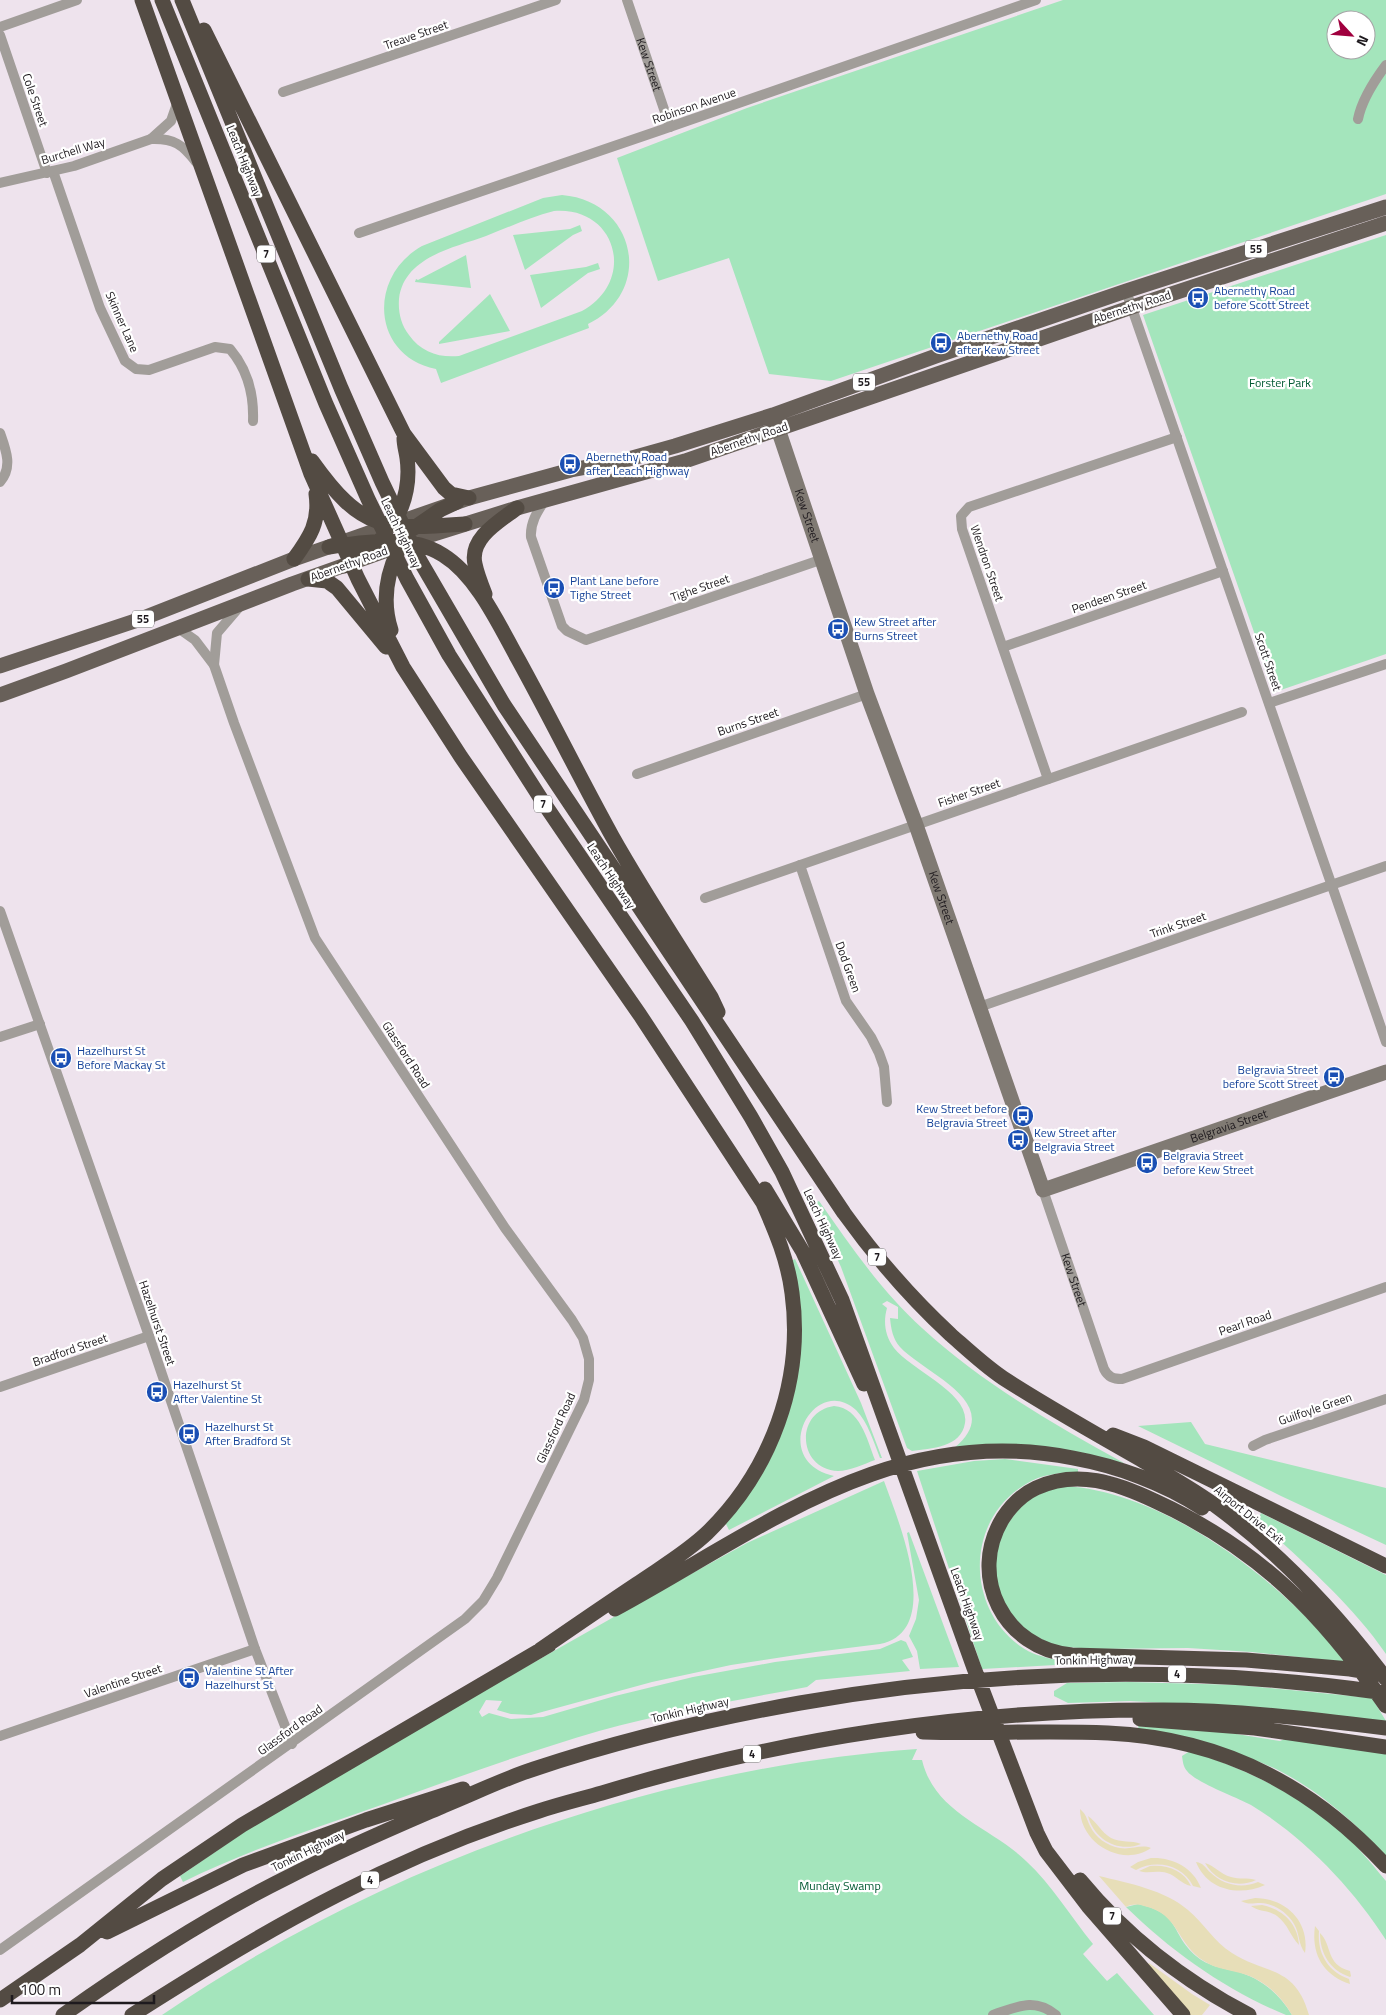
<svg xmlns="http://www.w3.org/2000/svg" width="1386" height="2015" font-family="'Titillium Web',sans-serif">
	<rect width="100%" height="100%" fill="#eee3ed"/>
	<!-- green -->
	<path fill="#a4e5bc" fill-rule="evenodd" d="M1063,0H1386V194L831,381L769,374L729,258L658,281L617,158L747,108ZM1336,20H1366V50H1336Z
		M562,195C636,201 655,291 588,324L589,328L441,383L436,369C372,356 367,277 422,246L543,198ZM554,211C617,206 637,281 582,311L459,356C439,358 421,352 409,335C401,325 398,312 399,299C404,257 453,248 486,236C509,227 531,217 554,211Z
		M580,225L582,231L573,235L525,270L513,235L570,229Z
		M1386,235V654L1275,692L1143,315Z
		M466,255L471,288L415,282L416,279L418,280Z
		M598,263L600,269L588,273L541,308L530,275L586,267Z
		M490,294L510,331L439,344V342Z
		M819,1201C850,1245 881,1291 922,1328C983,1384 1052,1423 1124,1463L954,1448C1008,1404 925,1374 900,1347C893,1339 891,1329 890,1318L898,1319V1307L887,1301L882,1304L887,1308C883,1322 885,1336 894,1348C911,1370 970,1393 965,1423C961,1448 931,1448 912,1451L907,1448L841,1267L812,1204Z
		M795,1259L861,1403L882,1458H880C874,1443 868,1422 856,1410C814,1372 767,1461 834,1476L729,1530L725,1522L785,1419L791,1261Z
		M834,1406C860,1408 867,1439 875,1460C864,1464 850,1471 838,1471C798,1470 794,1412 834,1406Z
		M1191,1422L1205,1444L1386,1488V1545L1281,1496L1138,1426Z
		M1005,1459L1078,1469V1472C1060,1473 1041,1474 1026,1484C966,1519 965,1606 1020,1646C1031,1654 1043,1657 1056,1660L1055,1665L982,1669L917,1471L974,1461Z
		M884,1481C898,1520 945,1631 880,1644L816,1652L731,1665L652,1682L531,1715L511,1714L497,1710L502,1701L486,1700L479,1712L482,1717L489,1713L511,1719L543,1717L615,1696L693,1677L775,1662L880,1649L901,1640L906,1642L913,1657L902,1660L910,1671L816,1680L807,1687C737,1700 668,1712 599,1731C527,1752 455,1778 384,1804C316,1828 248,1850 183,1882L180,1876L263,1819L337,1774L642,1601L747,1543Z
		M1057,1486C1159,1486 1286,1583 1345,1662L1252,1652L1188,1648L1092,1649L1066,1647L1055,1646L1024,1630L1002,1602L994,1573L1000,1535L1023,1502Z
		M1261,1513L1386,1575V1654C1350,1602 1303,1563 1258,1520Z
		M909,1532L959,1667L920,1669L917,1651L909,1636L916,1619L919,1600L907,1533Z
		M1129,1682L1238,1685L1372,1698L1386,1721L1183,1704L1130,1701L1068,1703L1054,1696V1691L1067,1683Z
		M1138,1726L1218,1731L1280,1741L1287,1738L1386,1753V1857C1352,1818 1301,1775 1251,1759C1215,1747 1176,1740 1139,1731Z
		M917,1749L912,1760H922C935,1814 990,1826 1026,1861C1052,1885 1071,1917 1093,1944L1083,1954L1107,1981L1117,1973L1154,2015H162C380,1866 654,1768 917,1749Z
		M1190,1751C1243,1768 1292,1791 1336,1827C1355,1843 1370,1862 1386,1881V1940C1353,1888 1304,1837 1251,1805C1236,1797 1195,1782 1187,1771C1183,1766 1183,1762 1182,1756Z
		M1138,1904C1182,1914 1169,1932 1196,1956C1208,1966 1221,1968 1235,1971C1261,1978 1279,1993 1292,2015H1286C1226,1990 1173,1953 1126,1907Z"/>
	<!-- sand -->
	<path fill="#e7deb8" d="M1080,1809C1087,1815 1086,1818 1090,1826C1095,1837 1107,1846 1120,1848C1131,1850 1141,1844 1151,1848C1122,1868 1080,1843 1080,1809Z
		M1088,1816C1097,1822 1101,1832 1111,1838C1121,1843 1131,1840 1141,1844C1119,1853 1094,1840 1088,1816Z
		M1151,1858C1172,1857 1193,1867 1201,1888L1193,1886C1183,1865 1156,1859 1136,1870L1130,1867L1138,1862Z
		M1196,1862C1204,1863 1205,1868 1211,1873C1223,1885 1242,1889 1258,1882L1265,1885C1239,1897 1207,1890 1196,1862Z
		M1205,1863C1215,1866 1220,1874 1231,1877C1240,1880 1247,1877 1256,1880C1237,1889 1215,1881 1205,1863Z
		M1150,1866C1166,1864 1184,1870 1191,1886C1181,1884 1177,1876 1167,1873C1156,1870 1148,1874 1139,1871Z
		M1099,1876C1128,1883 1165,1890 1188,1910C1204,1923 1214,1942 1232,1953C1266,1975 1295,1965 1309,2015H1292C1279,1993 1261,1977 1236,1972C1225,1969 1214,1968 1204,1961C1176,1944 1180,1914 1144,1906C1138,1904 1132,1904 1126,1907Z
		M1255,1898C1285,1898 1310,1921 1305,1953C1298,1944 1300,1934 1294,1924C1287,1912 1274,1904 1261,1903C1252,1903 1249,1905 1241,1901Z
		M1262,1905C1283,1909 1298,1924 1299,1945C1290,1936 1288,1924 1277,1916C1269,1910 1259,1912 1251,1906Z
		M1315,1926L1319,1931C1317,1953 1328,1972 1349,1979L1350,1984C1323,1975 1311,1954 1315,1926Z
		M1320,1933C1333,1946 1325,1964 1350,1971L1351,1976L1350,1977C1330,1970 1320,1954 1320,1933Z
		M1149,1963L1192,1994L1210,2005L1202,2015H1187L1145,1968Z"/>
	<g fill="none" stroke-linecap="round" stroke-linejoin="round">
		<!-- street -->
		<g stroke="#a19d99" stroke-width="10">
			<path id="s1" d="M627,0L670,127"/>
			<path d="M0,27L77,0"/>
			<path d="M0,35L47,173"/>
			<path d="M283,92L556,0"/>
			<path d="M1358,119C1362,99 1374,81 1386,65"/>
			<path d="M151,139L171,121L178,101"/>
			<path d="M53,171L100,308L125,361L136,369L149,370L215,347L230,349C248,370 254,394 253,421"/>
			<path d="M0,183L74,166L151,139C174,138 183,145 196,162"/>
			<path d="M359,233L661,130L1036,0"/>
			<path d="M1126,291L1386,1042"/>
			<path d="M0,433C6,450 13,467 0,482"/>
			<path d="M545,500C537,512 530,523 531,537L562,626L567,631L586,640L823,559"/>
			<path d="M1003,647L1223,571"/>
			<path d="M214,665L217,633L241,605"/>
			<path d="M1269,703L1386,664"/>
			<path d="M637,774L867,694"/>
			<path d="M1048,779L962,529L961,516L969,507L1177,437"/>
			<path d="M800,865L846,1001L871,1037L879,1053L884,1067L887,1102"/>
			<path d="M705,898L1242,712"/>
			<path d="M0,911L149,1336L255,1649L292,1744"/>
			<path d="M979,1007L1386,866"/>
			<path d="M0,1037L40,1024"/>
			<path id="s2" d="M1043,1190L1104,1369C1108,1377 1113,1379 1122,1379L1386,1287"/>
			<path d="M0,1387L149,1336"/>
			<path d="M1253,1446L1265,1440L1386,1399"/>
			<path d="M0,1736L255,1649"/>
			<path d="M0,1950L465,1619L483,1601L497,1578L584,1400L589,1380V1359L583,1338L572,1320L505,1228L315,938L234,723L214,665L195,640L178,628"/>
			<path d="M993,2015C1017,2007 1034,1997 1056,2015"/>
		</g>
		<!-- secondary -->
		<path stroke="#807a73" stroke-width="15" id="s3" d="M774,417L867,694L916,825L1043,1190L1386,1072"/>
		<!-- primary -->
		<path stroke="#686059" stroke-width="15" d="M0,666L141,619L294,559L469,498L571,470L625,460L675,446L773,415L936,356L1126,291L1386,207
			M0,695L66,671L292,584L424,537L517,508L685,461L1132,307L1386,223"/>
		<!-- highway -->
		<path stroke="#534b43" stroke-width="15" d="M142,0L311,474L358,579L403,667L461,757L640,1015L763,1203C776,1232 788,1261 792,1293C804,1381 771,1471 707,1533C686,1553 660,1568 637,1584C604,1606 572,1628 540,1650
			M162,0L326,404L368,499L407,579L449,655L543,802L692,1021L751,1117L782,1172L842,1300L974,1668L1037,1833L1046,1851L1088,1906L1183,2015
			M182,0L341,388L382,482L419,559L504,705L844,1213C877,1259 910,1297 951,1335C968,1350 985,1366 1003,1378C1048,1407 1094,1433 1140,1459C1167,1475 1195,1490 1220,1509C1284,1557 1338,1615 1386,1679
			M204,30L404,434L444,488L451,494L469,498
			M312,461C362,531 383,530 465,524
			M395,520C406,502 410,479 407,458C406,451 404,445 404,438
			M414,528L440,510L457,502
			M329,547C366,542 410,534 443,555C477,576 499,625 518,659C550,717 580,778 612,836C643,891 678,944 711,997L718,1012
			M294,559C310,537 320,522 316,494
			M344,566L369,550L381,539
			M308,579L327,581L337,588L386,647
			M485,594C481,584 477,574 475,564C469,538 500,521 517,508
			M391,630C382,602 386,576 398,551
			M765,1189L803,1252L864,1384
			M1113,1435L1144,1447L1386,1566
			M615,1609C763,1529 892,1422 1073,1458C1117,1466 1164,1483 1202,1508
			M1386,1675L1350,1669L1246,1660L1072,1655C1004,1649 967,1576 1003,1518C1011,1506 1023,1494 1036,1488C1077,1469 1117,1483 1155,1501C1258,1548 1323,1614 1386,1706
			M1140,1719L1255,1728L1386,1747
			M923,1732C985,1734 1046,1730 1108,1733C1220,1738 1311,1784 1386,1866
			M1080,1880C1127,1937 1184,1981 1249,2015
			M107,1932L243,1865L366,1820L463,1789
			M0,2000L80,1945L162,1879L242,1825L549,1645
			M63,2015C135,1964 211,1915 290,1876C340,1850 392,1828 443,1806C473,1794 503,1779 534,1769C621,1740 710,1719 800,1703C994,1669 1191,1665 1386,1693
			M132,2015C200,1972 266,1931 337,1895C401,1862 470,1833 539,1811C560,1804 581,1799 602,1793C781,1738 975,1709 1162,1710C1237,1710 1312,1719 1386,1728"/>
	</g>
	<!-- icons -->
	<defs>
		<g id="bus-disc" transform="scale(1.125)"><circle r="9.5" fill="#1a4fb4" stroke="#fff"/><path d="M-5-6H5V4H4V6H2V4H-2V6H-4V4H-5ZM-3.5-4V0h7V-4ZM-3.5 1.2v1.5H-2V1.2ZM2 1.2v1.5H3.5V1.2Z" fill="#fff"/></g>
	</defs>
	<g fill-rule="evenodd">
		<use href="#bus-disc" x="1198" y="298"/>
		<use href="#bus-disc" x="941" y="343"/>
		<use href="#bus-disc" x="570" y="464"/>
		<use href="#bus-disc" x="554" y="588"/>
		<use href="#bus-disc" x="838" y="629"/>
		<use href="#bus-disc" x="61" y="1058"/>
		<use href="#bus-disc" x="1334" y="1077"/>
		<use href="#bus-disc" x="1023" y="1116"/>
		<use href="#bus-disc" x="1018" y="1140"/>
		<use href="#bus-disc" x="1147" y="1163"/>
		<use href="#bus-disc" x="157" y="1392"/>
		<use href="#bus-disc" x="189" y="1434"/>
		<use href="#bus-disc" x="189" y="1678"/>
	</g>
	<g text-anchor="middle" stroke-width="4.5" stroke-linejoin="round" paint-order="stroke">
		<!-- shield labels -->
		<g fill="#fff" stroke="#625f62" stroke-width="1">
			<rect x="1245" y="240.5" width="22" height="17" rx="4"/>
			<rect x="257" y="245.5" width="18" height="17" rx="4"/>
			<rect x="853" y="373.5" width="22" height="17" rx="4"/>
			<rect x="132" y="610.5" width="22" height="17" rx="4"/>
			<rect x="534" y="795.5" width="18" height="17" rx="4"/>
			<rect x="868" y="1248.5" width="18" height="17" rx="4"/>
			<rect x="1168" y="1665.5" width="18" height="17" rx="4"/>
			<rect x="743" y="1745.5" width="18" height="17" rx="4"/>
			<rect x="361" y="1871.5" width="18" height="17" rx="4"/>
			<rect x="1103" y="1907.5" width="18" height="17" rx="4"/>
		</g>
		<g font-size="11" font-weight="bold" fill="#1e1a1e">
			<text x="1256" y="253">55</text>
			<text x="266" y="258">7</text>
			<text x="864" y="386">55</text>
			<text x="143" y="623">55</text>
			<text x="543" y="808">7</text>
			<text x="877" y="1261">7</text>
			<text x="1177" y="1678">4</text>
			<text x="752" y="1758">4</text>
			<text x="370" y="1884">4</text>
			<text x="1112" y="1920">7</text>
		</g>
		<!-- street labels -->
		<g font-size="12" fill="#1e1a1e" stroke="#fff">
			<text transform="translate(416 35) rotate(-19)" y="4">Treave Street</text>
			<text dy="4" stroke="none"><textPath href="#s1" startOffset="68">Kew Street</textPath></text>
			<text transform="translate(35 100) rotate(71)" y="4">Cole Street</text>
			<text transform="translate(694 106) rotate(-19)" y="4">Robinson Avenue</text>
			<text transform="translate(73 151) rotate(-17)" y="4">Burchell Way</text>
			<text transform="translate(244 161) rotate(68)" y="4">Leach Highway</text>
			<text transform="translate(1132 307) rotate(-18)" y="4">Abernethy Road</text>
			<text transform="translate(122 322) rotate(66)" y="4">Skinner Lane</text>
			<text transform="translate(749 439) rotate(-19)" y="4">Abernethy Road</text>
			<text dy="4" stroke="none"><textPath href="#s3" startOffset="104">Kew Street</textPath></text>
			<text transform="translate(401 533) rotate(64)" y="4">Leach Highway</text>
			<text transform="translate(987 563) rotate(71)" y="4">Wendron Street</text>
			<text transform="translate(349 564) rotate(-20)" y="4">Abernethy Road</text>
			<text transform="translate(700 588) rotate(-19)" y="4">Tighe Street</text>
			<text transform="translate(1109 597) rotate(-19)" y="4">Pendeen Street</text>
			<text transform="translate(1268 662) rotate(71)" y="4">Scott Street</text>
			<text transform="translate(748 722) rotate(-19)" y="4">Burns Street</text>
			<text transform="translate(969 793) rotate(-19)" y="4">Fisher Street</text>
			<text transform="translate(611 876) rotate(56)" y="4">Leach Highway</text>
			<text dy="4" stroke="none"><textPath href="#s3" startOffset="509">Kew Street</textPath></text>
			<text transform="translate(1178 925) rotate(-19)" y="4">Trink Street</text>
			<text transform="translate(848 967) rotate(70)" y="4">Dod Green</text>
			<text transform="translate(406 1055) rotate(57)" y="4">Glassford Road</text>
			<text dy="4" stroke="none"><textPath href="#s3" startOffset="1015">Belgravia Street</textPath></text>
			<text transform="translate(823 1224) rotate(65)" y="4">Leach Highway</text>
			<text dy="4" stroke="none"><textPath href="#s2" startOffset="95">Kew Street</textPath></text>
			<text transform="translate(157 1323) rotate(71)" y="4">Hazelhurst Street</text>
			<text transform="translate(1245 1323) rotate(-19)" y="4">Pearl Road</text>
			<text transform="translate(70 1350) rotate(-19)" y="4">Bradford Street</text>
			<text transform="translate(1315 1409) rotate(-19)" y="4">Guilfoyle Green</text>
			<text transform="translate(556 1428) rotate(-65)" y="4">Glassford Road</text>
			<text transform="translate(1249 1515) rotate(39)" y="4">Airport Drive Exit</text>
			<text transform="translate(967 1604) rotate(70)" y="4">Leach Highway</text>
			<text transform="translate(1094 1660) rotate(-1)" y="4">Tonkin Highway</text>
			<text transform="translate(123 1681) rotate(-19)" y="4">Valentine Street</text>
			<text transform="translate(690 1710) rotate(-13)" y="4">Tonkin Highway</text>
			<text transform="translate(290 1730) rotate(-36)" y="4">Glassford Road</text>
			<text transform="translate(308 1851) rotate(-26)" y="4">Tonkin Highway</text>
		</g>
		<!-- transit labels -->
		<g font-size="12" fill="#164399" stroke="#fff" text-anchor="start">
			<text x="1214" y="295">Abernethy Road<tspan x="1214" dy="14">before Scott Street</tspan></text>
			<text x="957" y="340">Abernethy Road<tspan x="957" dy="14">after Kew Street</tspan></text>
			<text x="586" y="461">Abernethy Road<tspan x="586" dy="14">after Leach Highway</tspan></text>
			<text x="570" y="585">Plant Lane before<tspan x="570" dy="14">Tighe Street</tspan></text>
			<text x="854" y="626">Kew Street after<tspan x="854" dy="14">Burns Street</tspan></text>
			<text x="77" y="1055">Hazelhurst St<tspan x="77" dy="14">Before Mackay St</tspan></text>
			<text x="1318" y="1074" text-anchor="end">Belgravia Street<tspan x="1318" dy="14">before Scott Street</tspan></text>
			<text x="1007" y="1113" text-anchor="end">Kew Street before<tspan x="1007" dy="14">Belgravia Street</tspan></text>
			<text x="1034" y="1137">Kew Street after<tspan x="1034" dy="14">Belgravia Street</tspan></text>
			<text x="1163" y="1160">Belgravia Street<tspan x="1163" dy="14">before Kew Street</tspan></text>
			<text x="173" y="1389">Hazelhurst St<tspan x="173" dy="14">After Valentine St</tspan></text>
			<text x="205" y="1431">Hazelhurst St<tspan x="205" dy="14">After Bradford St</tspan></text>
			<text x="205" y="1675">Valentine St After<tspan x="205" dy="14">Hazelhurst St</tspan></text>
		</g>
		<!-- park labels -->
		<g font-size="12" fill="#035a33" stroke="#fff">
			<text x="1280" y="387">Forster Park</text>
			<text x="840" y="1890">Munday Swamp</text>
		</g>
	</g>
	<!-- north arrow -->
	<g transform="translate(1351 35) rotate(116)"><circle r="24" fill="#ffffff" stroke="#a5a3a5"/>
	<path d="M0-4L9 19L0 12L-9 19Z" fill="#a0003e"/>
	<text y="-8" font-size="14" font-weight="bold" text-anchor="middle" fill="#1e1a1e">N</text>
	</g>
	<!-- scale -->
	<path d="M12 1995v8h142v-8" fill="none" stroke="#1e1a1e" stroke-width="2.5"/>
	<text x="20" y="1995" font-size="15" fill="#1e1a1e" stroke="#ffffff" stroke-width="4" paint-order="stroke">100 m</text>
</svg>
